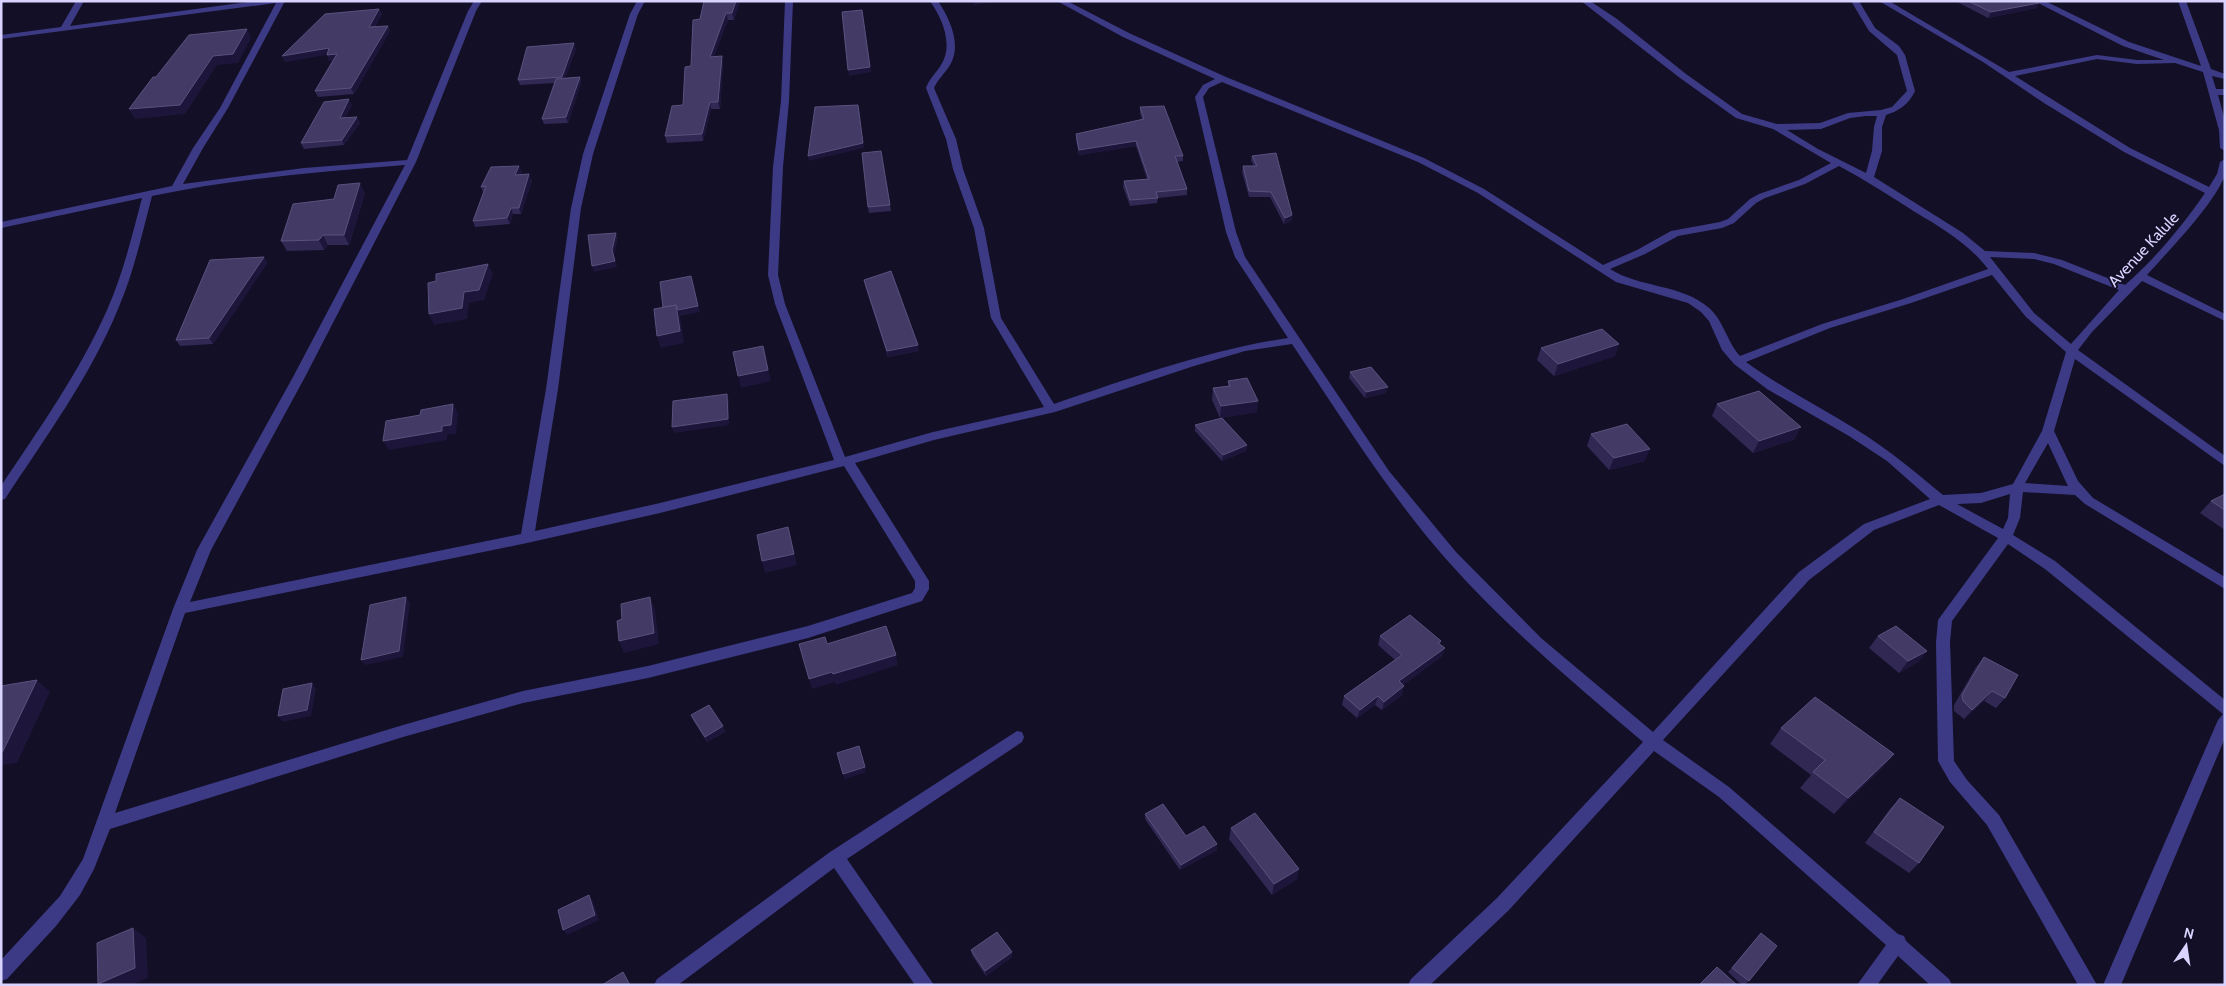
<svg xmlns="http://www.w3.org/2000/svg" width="2226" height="986" font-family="Cabin,sans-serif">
	<rect width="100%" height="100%" fill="#130f26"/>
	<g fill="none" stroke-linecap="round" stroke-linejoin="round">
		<!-- minor -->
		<path fill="#3d3a85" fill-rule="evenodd" d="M76,1H84L70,26L255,1H285L228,108L203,148L183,184L304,168L407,160L468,11L474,1H482L476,11L416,162L305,377L211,550L190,602L521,534L546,389L571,208L583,154L630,14L637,1H645L638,14L593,154L581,208L558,389L535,531L660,503L834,460L775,304L768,275L773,167L781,101L785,1H793L789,101L783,167L778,275L785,304L845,457L933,432L1044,407L991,318L974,228L953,169L946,139L926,88C929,79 936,73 941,65C954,45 942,18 930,1H938C950,19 962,45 950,65C945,73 938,79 934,88L956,139L963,169L984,228L1001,318L1054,404C1131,378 1208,350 1288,338L1235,257L1226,232L1195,97L1203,85L1215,79L1123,37L1057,1H1067L1129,33L1226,77L1424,158L1484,189L1603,265L1637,250L1671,231L1720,222L1728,219L1750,199L1759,194L1799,180L1831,163L1773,129L1736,118L1680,78L1581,1H1590L1617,19L1686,74L1742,114L1777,124L1820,123L1848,113L1881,110L1892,107L1907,91L1897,55L1869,31L1851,1H1859L1875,28L1899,46L1905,55L1915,91C1909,104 1899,111 1886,115L1882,127V151L1874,177L1963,233L1985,251L2034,253L2062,260L2125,285C2155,259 2183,225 2205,193L2124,152L2044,103L1983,62L1879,1H1889L2009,72L2097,55L2137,60H2164L2123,46L2034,1H2045L2129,42L2201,66L2178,1H2186L2211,69L2225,74V79L2212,76L2216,89H2225V95H2218L2225,120V151L2220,148L2219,130L2203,72L2175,63L2137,64L2097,59L2015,76L2130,148L2209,187L2217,174L2220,162L2225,159C2225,165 2226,173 2224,178C2209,210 2171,248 2147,275L2225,314V321L2142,281L2092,332L2078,350L2225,456V466L2075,359L2054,431L2078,481L2093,498L2225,577V589L2085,504L2075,495L2023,492L2020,518L2013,535L2055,561L2225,700V738L2121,985H2103L2218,720L2223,714L2045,569L2008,544L1952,621L1950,642L1954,761L1967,780L1999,815L2097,985H2078L1987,825L1950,782L1938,761L1936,642L1938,620L1998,538L1939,505L1874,530L1809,580L1663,740L1729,787L1898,934L1904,936L1906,941L1949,979L1952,985H1930L1898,956L1877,985H1857L1886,945L1719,797L1654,751L1509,910L1430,985H1408L1411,979L1497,898L1643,742C1575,684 1506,627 1446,559C1388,493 1341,417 1292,344L1245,351L1194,366L1055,412L934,440L855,463L929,581V589L922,601L808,638L648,678L523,703L403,737L110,829L94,869L80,895L56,926L7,979L1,981V960L60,896L83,859L173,609L197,550L293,377L405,165C320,172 235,178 152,196C142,234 134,272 118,309C90,377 45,438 5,499L1,500V486C39,429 79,373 107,310C123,274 132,236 142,198L1,228V222L172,186L193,148L220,108L276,3L1,39V35L61,27ZM1222,82L1418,162L1478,193L1616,282L1688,303L1701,312L1709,321L1722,350L1734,364L1767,389L1849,436L1887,461L1930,499L1864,524L1799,572L1653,732L1541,638L1456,552L1389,471L1245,257L1236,232L1203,97L1209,88ZM1866,116H1877L1874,127L1872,151L1866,173L1818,149L1787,130L1821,129L1850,118ZM1839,166C1865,180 1890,196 1915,212C1942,228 1969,244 1988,269L1903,299L1822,324L1740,356C1727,342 1724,321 1709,308C1682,284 1640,288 1610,269L1645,254L1678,236L1722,228L1734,223L1756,203L1765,198L1805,184ZM1990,257L2034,259L2054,264L2119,290L2071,344L2034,313ZM1992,275L2026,317L2066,352L2042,431L2013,484L1981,493L1943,495C1915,472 1888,449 1857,430C1820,407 1782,388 1746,362L1830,328L1911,303ZM2048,443L2066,482L2068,486L2025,483ZM844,466L915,581V588L912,593L808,626L648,666L523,691L403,725L115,813L185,613L527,543L660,513ZM2010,494L2008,518L2003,529L1957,504L1981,503Z
			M1017,731L1022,732L1024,737L1022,742L847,859L934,985H915L834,868L678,985H654L657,979L830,852Z"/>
	</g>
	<!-- wall -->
	<path fill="#312854" d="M704,1H741H740L734,20H728L714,56L723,62L720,109H711L703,141L667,143L665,136L683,105Z
		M1960,1H2036L2037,8L1988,18L1959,3Z
		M379,9L382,14L375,27L388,26L390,31L354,94L318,97L315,91L333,60L329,61L327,54L285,62Z
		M576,49L565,78L580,77L581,83L568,123L544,124L542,119L555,83L520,85L518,80Z
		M352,105L345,118L360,123L344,145L304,149L301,143Z
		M1140,107L1183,156V161L1177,162L1187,189V195L1158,198L1157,203L1130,206L1123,187L1124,181L1147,179L1136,146L1079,155L1076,140V134L1142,120L1140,113Z
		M881,151L891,211L869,213L868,207Z
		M1252,156L1292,221L1284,224L1270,197H1249L1242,172L1243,166H1254L1251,161Z
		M522,172L520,175L532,180L521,214H513L510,224L475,227L473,221L483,192L481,187Z
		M365,193L349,245H328L324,250L287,251L281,241L334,199Z
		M264,257L267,263L213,344L180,346L176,340Z
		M864,280L919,351L888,357L865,286Z
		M1541,348L1615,356L1554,376L1537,360Z
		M1350,372L1386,393L1365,398L1349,378Z
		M1228,381L1257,412L1220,418L1212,400L1213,388L1228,386Z
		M1717,404L1795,439L1753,453L1712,416Z
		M1195,425L1247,445L1246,451L1222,461L1195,431Z
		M1591,434L1645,461L1609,470L1587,446Z
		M2225,494V530L2200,513L2211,501Z
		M1380,636L1441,641L1440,644L1442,656L1403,685L1402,695L1382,710L1375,705L1357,718L1342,705L1344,696L1395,660L1378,645Z
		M1878,636L1927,651L1918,662L1899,673L1869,648Z
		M1984,657L2005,698L1996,708L1984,701L1964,719L1954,711V705L1976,667Z
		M691,715L723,726L725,732L707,742L693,720Z
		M1781,728L1894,754L1880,770L1834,814L1800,788L1811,775L1770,744Z
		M1900,798L1919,863L1909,873L1865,843L1890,809Z
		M1145,814L1186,836L1217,844V850L1180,870L1145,819Z
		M1231,828L1297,879L1272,895L1229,839Z
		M1761,933L1777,946L1745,985H1742L1728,972Z
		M971,950L1012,957L986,976L972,955Z"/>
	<!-- shaded-wall -->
	<path fill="#1d163a" d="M736,1H740L734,20L732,13Z
		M974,1H1000L974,5Z
		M2039,3L2037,8L1988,18L1991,12Z
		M379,9L382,14L372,33L369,27Z
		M726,13L728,20L712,63L710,57Z
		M863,15L871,72L849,76L848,70Z
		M388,26L390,31L354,94L351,88Z
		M247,29L251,38L238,63L217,65L185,114L135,119L129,109L213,56Z
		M574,43L576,49L564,82L562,77Z
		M329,48L332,54L285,62L282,56Z
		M337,54L339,60L329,61L327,55Z
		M722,56L723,62L720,109L718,102Z
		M580,77L581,83L568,123L566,117Z
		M349,99L352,105L342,124L340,118Z
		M710,102L711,109L703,141L702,134Z
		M858,105L864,148L809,161L808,156Z
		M357,117L360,123L344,145L342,140Z
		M1136,141V146L1079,155V150Z
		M519,166L522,172L517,181L515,175Z
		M529,174L532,180L521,214L519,208Z
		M360,183L365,193L349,245L344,235Z
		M511,208L513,214L510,224L507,218Z
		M1292,215V221L1284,224L1285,218Z
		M616,233L618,238L614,256L617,267L594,272L592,266L612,250Z
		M323,235L328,245L324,250L319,240Z
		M264,257L267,263L213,344L209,338Z
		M488,264L493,274L484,300L469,303L467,319L434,325L429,314L464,292Z
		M691,276L700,312L680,316L684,343L661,348L657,336Z
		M1619,344L1615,356L1554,376L1558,364Z
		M918,345L919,351L888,357L887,351Z
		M763,346L771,381L741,388L738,376Z
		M1388,387L1386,393L1365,398L1366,392Z
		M727,394L729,400V425L674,433L672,427Z
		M1258,401L1257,412L1220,418L1221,406Z
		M453,404L458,413L456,434L447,435V440L389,450L383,441Z
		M1801,427L1795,439L1753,453L1759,441Z
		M1247,445L1246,451L1222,461L1223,455Z
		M1650,449L1645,461L1609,470L1614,458Z
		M788,527L797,565L765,573L762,561Z
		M406,597L410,603L403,657L365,665L361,660Z
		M650,597L655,609L659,644L624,653L619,641Z
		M1445,648L1442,656L1396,690L1399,681Z
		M1927,651L1918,662L1899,673L1908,661Z
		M896,655L898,665L836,685L835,682L812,689L809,679L832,672Z
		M37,680L50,692L17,763L1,765V752Z
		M312,683L316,689L311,716L283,722L278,716Z
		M1404,686L1402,695L1382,710L1384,702Z
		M1992,691L1984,701L1964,719L1972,710Z
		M1378,696L1375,705L1357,718L1360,710Z
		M723,726L725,732L707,742L705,737Z
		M1894,754L1880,770L1834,814L1848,798Z
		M865,767L866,772L845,779L843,774Z
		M1217,844V850L1180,870L1181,865Z
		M1299,869L1297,879L1272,895L1274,884Z
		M589,895L593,901L599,920L567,935L563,930Z
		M133,928L146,938L148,978L132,985H100L98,984Z
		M1012,952V957L986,976L985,971Z"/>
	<!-- building -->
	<path fill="#433a66" stroke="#5a527e" d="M704,1H736L732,13H726L710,57L722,56L718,102H710L702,134L665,136L672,106L683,105L685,67L691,66L693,20L700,19Z
		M1968,1H2036L2039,3L1991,12Z
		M379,9L369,27L388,26L351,88L315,91L337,54L327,55L329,48L282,56L325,14Z
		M862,10L870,67L848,70L842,12Z
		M247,29L233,54L213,56L180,105L129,109L153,77H156L189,35Z
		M574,43L562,77L518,80L527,47Z
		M580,77L566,117L542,119L556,79Z
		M349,99L340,118L357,117L342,140L301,143L324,102Z
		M858,105L863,143L808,156L815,107Z
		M1164,106L1183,156H1175L1187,189L1156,192L1158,198L1130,200L1124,181L1149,179L1136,141L1079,150L1076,134L1144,119L1140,107Z
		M881,151L890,205L868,207L862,153Z
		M1276,153L1292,215L1285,218L1271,192L1249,191L1243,166H1257L1252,156Z
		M519,166L515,175L529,174L519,208H511L507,218L473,221L486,186L481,187L491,167Z
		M360,183L344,235H323L319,240L281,241L293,204L334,199L338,185Z
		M616,233L612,250L615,261L592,266L588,235Z
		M264,257L209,338L176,340L210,260Z
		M488,264L479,290L464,292L462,308L429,314L428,283L436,281V274Z
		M891,271L918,345L887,351L864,280Z
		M691,276L698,306L678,310L676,305L663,307L660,282Z
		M676,305L680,331L657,336L654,309Z
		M1602,329L1619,344L1558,364L1541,348Z
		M763,346L768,370L738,376L733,352Z
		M1371,367L1388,387L1366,392L1350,372Z
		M1247,378L1258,401L1221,406L1213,388L1230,386L1228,381Z
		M1759,391L1801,427L1759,441L1717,404Z
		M727,394L728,419L672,427L673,401Z
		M453,404L451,425L442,426V431L383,441L386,421L420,415L421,410Z
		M1222,418L1247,445L1223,455L1195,425Z
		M1627,424L1650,449L1614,458L1591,434Z
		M2225,494V510L2211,501Z
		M788,527L794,554L762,561L757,535Z
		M406,597L399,651L361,660L370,605Z
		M650,597L654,633L619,641L617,621L622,619L621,604Z
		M1410,615L1441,641L1438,643L1445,648L1399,681L1404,686L1384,702L1378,696L1360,710L1344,696L1402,655L1380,636Z
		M886,626L896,655L833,674L832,672L809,679L799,644L825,637L827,644Z
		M1896,626L1927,651L1908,661L1878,636Z
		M1984,657L2018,675L2005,698L1992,691L1972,710L1963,701L1962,695Z
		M37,680L3,751L1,752V686Z
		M312,683L307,710L278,716L283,689Z
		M1815,697L1894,754L1848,798L1813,772L1825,760L1781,728Z
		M709,705L723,726L705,737L691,715Z
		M859,746L865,767L843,774L837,753Z
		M1900,798L1944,827L1919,863L1874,832Z
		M1163,804L1186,836L1204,826L1217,844L1181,865L1145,814Z
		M1255,813L1299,869L1274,884L1231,828Z
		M589,895L595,915L563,930L558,910Z
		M133,928L135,968L98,984L97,943Z
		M997,932L1012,952L985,971L971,950Z
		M1761,933L1777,946L1749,981L1732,968Z
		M1717,967L1737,985H1699Z
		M623,972L630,985H602Z"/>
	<g text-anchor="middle" stroke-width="4" stroke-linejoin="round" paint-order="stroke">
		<!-- street labels -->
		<g font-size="16" fill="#d9d4ff" stroke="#130f26">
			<text transform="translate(2143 249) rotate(-47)" y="6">Avenue Kalule</text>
		</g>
	</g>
	<!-- border -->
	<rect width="2226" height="986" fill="none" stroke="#d9d4ff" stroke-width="5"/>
	<!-- north arrow -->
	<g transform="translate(2186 946) rotate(13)" stroke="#130f26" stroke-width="4" paint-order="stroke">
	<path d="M0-4L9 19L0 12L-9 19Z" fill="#d9d4ff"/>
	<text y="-8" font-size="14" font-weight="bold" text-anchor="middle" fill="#d9d4ff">N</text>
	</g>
</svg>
